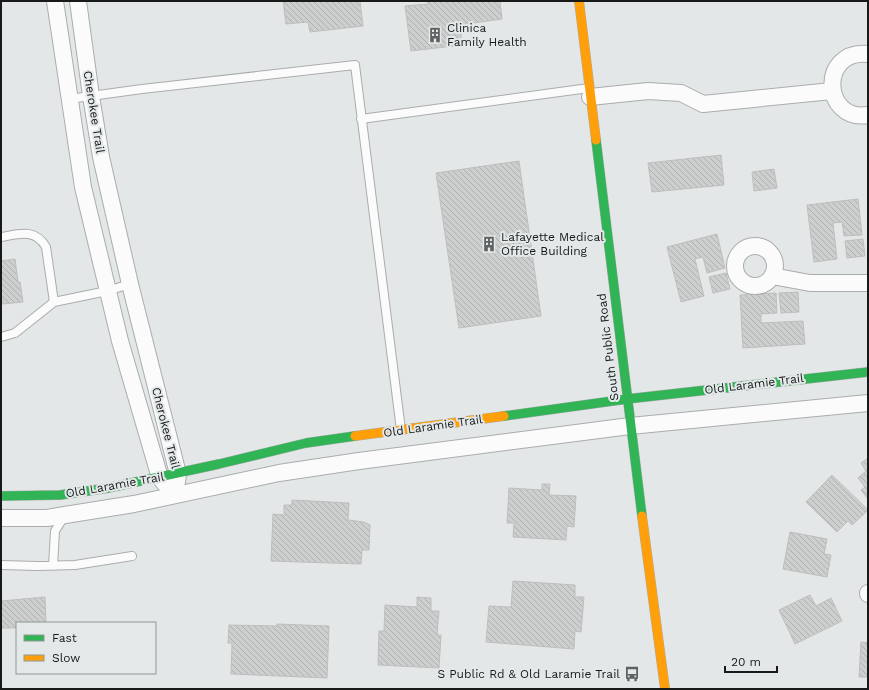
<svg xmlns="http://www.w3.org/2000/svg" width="869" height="690" font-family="'Work Sans',sans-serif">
	<defs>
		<pattern id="building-back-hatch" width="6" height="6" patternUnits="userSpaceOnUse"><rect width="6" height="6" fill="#cdcece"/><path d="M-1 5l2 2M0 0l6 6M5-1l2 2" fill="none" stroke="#afb0b0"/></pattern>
	</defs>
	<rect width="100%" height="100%" fill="#e4e7e8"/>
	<!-- building -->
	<path fill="url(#building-back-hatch)" stroke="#bdbebe" d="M283,1H360L363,26L310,32L308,22L286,24Z
		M428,1H500L502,19L460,25L462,45L411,51L405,6L428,4Z
		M721,155L724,185L652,192L648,163Z
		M519,161L541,316L459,328L436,173Z
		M774,169L777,188L754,191L752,172Z
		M858,199L862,235L844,236L842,222L833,223L837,259L814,262L807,205Z
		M717,234L725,268L707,273L703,257L695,259L704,296L681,302L667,247Z
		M863,239L865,256L847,258L845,241Z
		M15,259L18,282H20L23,302L3,304V302H1V261Z
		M726,273L730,289L713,293L709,277Z
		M798,292L799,312L781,313L779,293Z
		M776,293L777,313L761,314V323L803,321L805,344L743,348L740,295Z
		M868,458V499L861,490L865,487L858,478L866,471L861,463Z
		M832,475L868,510L852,525L848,521L837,532L806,502Z
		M542,484H550L549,495L576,496L574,527L567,526L566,540L513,537L514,523H507L509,488L542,490Z
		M292,500L349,503L348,520L364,522L370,525L369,550H362L361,564L271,561L273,514L284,515V505H292Z
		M790,532L827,539L824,554L831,555L827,577L783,569Z
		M513,581L575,585V597H584L581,632L575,631L574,649L486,642L489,606L511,607Z
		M810,595L816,606L831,598L842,621L795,644L779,610Z
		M45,597L46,623H17V628H1V601Z
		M417,597L431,598V611H439L437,635H441L439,668L378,665L379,631H384L385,605L417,607Z
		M277,624L329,626L327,678L231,674L232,643H228L229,625L277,626Z
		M861,642L868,643V677H859Z"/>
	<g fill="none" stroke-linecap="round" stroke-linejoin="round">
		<!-- lane casing -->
		<g stroke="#aaacad" stroke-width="10">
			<path id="lane" d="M69,99L142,89L355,65L401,430
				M361,119L589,88
				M1,237C19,234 35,228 46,247L54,302
				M1,337L15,333L54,302L107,291L130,284
				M1,565L38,566L75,565L132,556
				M53,566L55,531L65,515"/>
		</g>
		<!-- street casing -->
		<g stroke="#aaacad" stroke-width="18">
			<path id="street" d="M55,1L83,187L120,341L160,478L166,485
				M78,1L91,96L101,157L130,284L178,474L177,482
				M868,54C819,49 822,122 868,115
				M590,97L648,91L681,93L703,104L832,91
				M735 266a20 20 0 1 1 40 0a20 20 0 1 1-40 0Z
				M772,276L810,283H868
				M1,518H47L65,515L134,504L279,473L359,461L630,426L868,403
				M868,594V593"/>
		</g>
		<!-- fast casing -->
		<g stroke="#aaacad" stroke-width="10">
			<path id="fast" d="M596,140L642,516
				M504,416L627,399L868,372
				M1,496L60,495L108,488L219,464L306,443L355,436"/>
		</g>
		<!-- slow casing -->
		<g stroke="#aaacad" stroke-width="10">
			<path id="slow" d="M579,1L596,140
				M355,436L504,416
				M642,516L665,689"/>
		</g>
		<!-- lane -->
		<use href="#lane" stroke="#fbfbfc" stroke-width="8"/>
		<!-- street -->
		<use href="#street" stroke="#fbfbfc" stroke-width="16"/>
		<!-- fast -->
		<use href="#fast" stroke="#30b455" stroke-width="9"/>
		<!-- slow -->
		<use href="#slow" stroke="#ff9f0a" stroke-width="9"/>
	</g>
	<!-- icons -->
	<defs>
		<g id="building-bare" transform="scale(1.2)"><path d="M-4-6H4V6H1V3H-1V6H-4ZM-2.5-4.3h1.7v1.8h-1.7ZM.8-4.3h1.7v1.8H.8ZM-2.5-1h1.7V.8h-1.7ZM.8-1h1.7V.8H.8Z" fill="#5f6262" stroke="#e3e8e9" stroke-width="2.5" paint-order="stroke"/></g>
		<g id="bus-bare" transform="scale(1.2)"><path d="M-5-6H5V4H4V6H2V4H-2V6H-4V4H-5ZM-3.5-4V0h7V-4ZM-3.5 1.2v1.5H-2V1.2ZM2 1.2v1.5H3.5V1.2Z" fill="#5f6262" stroke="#e3e8e9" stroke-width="2.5" paint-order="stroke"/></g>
	</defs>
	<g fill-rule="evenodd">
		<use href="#building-bare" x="435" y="35"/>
		<use href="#building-bare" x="489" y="244"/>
		<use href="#bus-bare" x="632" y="674"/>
	</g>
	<g text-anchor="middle" stroke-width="4" stroke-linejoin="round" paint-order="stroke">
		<!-- poi labels -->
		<g font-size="12" fill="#181a1a" stroke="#e3e8e9" text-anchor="start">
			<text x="447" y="32">Clinica<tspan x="447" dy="14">Family Health</tspan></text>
			<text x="501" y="241">Lafayette Medical<tspan x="501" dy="14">Office Building</tspan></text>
			<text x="620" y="678" text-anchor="end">S Public Rd &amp; Old Laramie Trail</text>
		</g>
		<!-- street labels -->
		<g font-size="12" fill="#181a1a" stroke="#e3e8e9">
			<text transform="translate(94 112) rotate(81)" y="4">Cherokee Trail</text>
			<text transform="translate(608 347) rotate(-97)" y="4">South Public Road</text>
			<text transform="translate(754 384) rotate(-7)" y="4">Old Laramie Trail</text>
			<text transform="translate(433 426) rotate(-8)" y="4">Old Laramie Trail</text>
			<text transform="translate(166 428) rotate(76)" y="4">Cherokee Trail</text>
			<text transform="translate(115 485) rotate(-10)" y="4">Old Laramie Trail</text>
		</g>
	</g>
	<!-- border -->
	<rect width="869" height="690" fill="none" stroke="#181a1a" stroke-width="4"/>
	<!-- legend -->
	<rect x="16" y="622" width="140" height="52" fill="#e3e8e9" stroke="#929696"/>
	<rect x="24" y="635" width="20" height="6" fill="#30b455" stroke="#929696"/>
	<text x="52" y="642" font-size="12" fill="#181a1a">Fast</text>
	<rect x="24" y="655" width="20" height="6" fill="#ff9f0a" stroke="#929696"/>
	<text x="52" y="662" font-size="12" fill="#181a1a">Slow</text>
	<!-- scale -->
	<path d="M725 666v6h52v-6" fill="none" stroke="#181a1a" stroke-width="2"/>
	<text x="731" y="666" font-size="12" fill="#181a1a" stroke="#e3e8e9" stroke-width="3" paint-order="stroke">20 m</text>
</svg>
